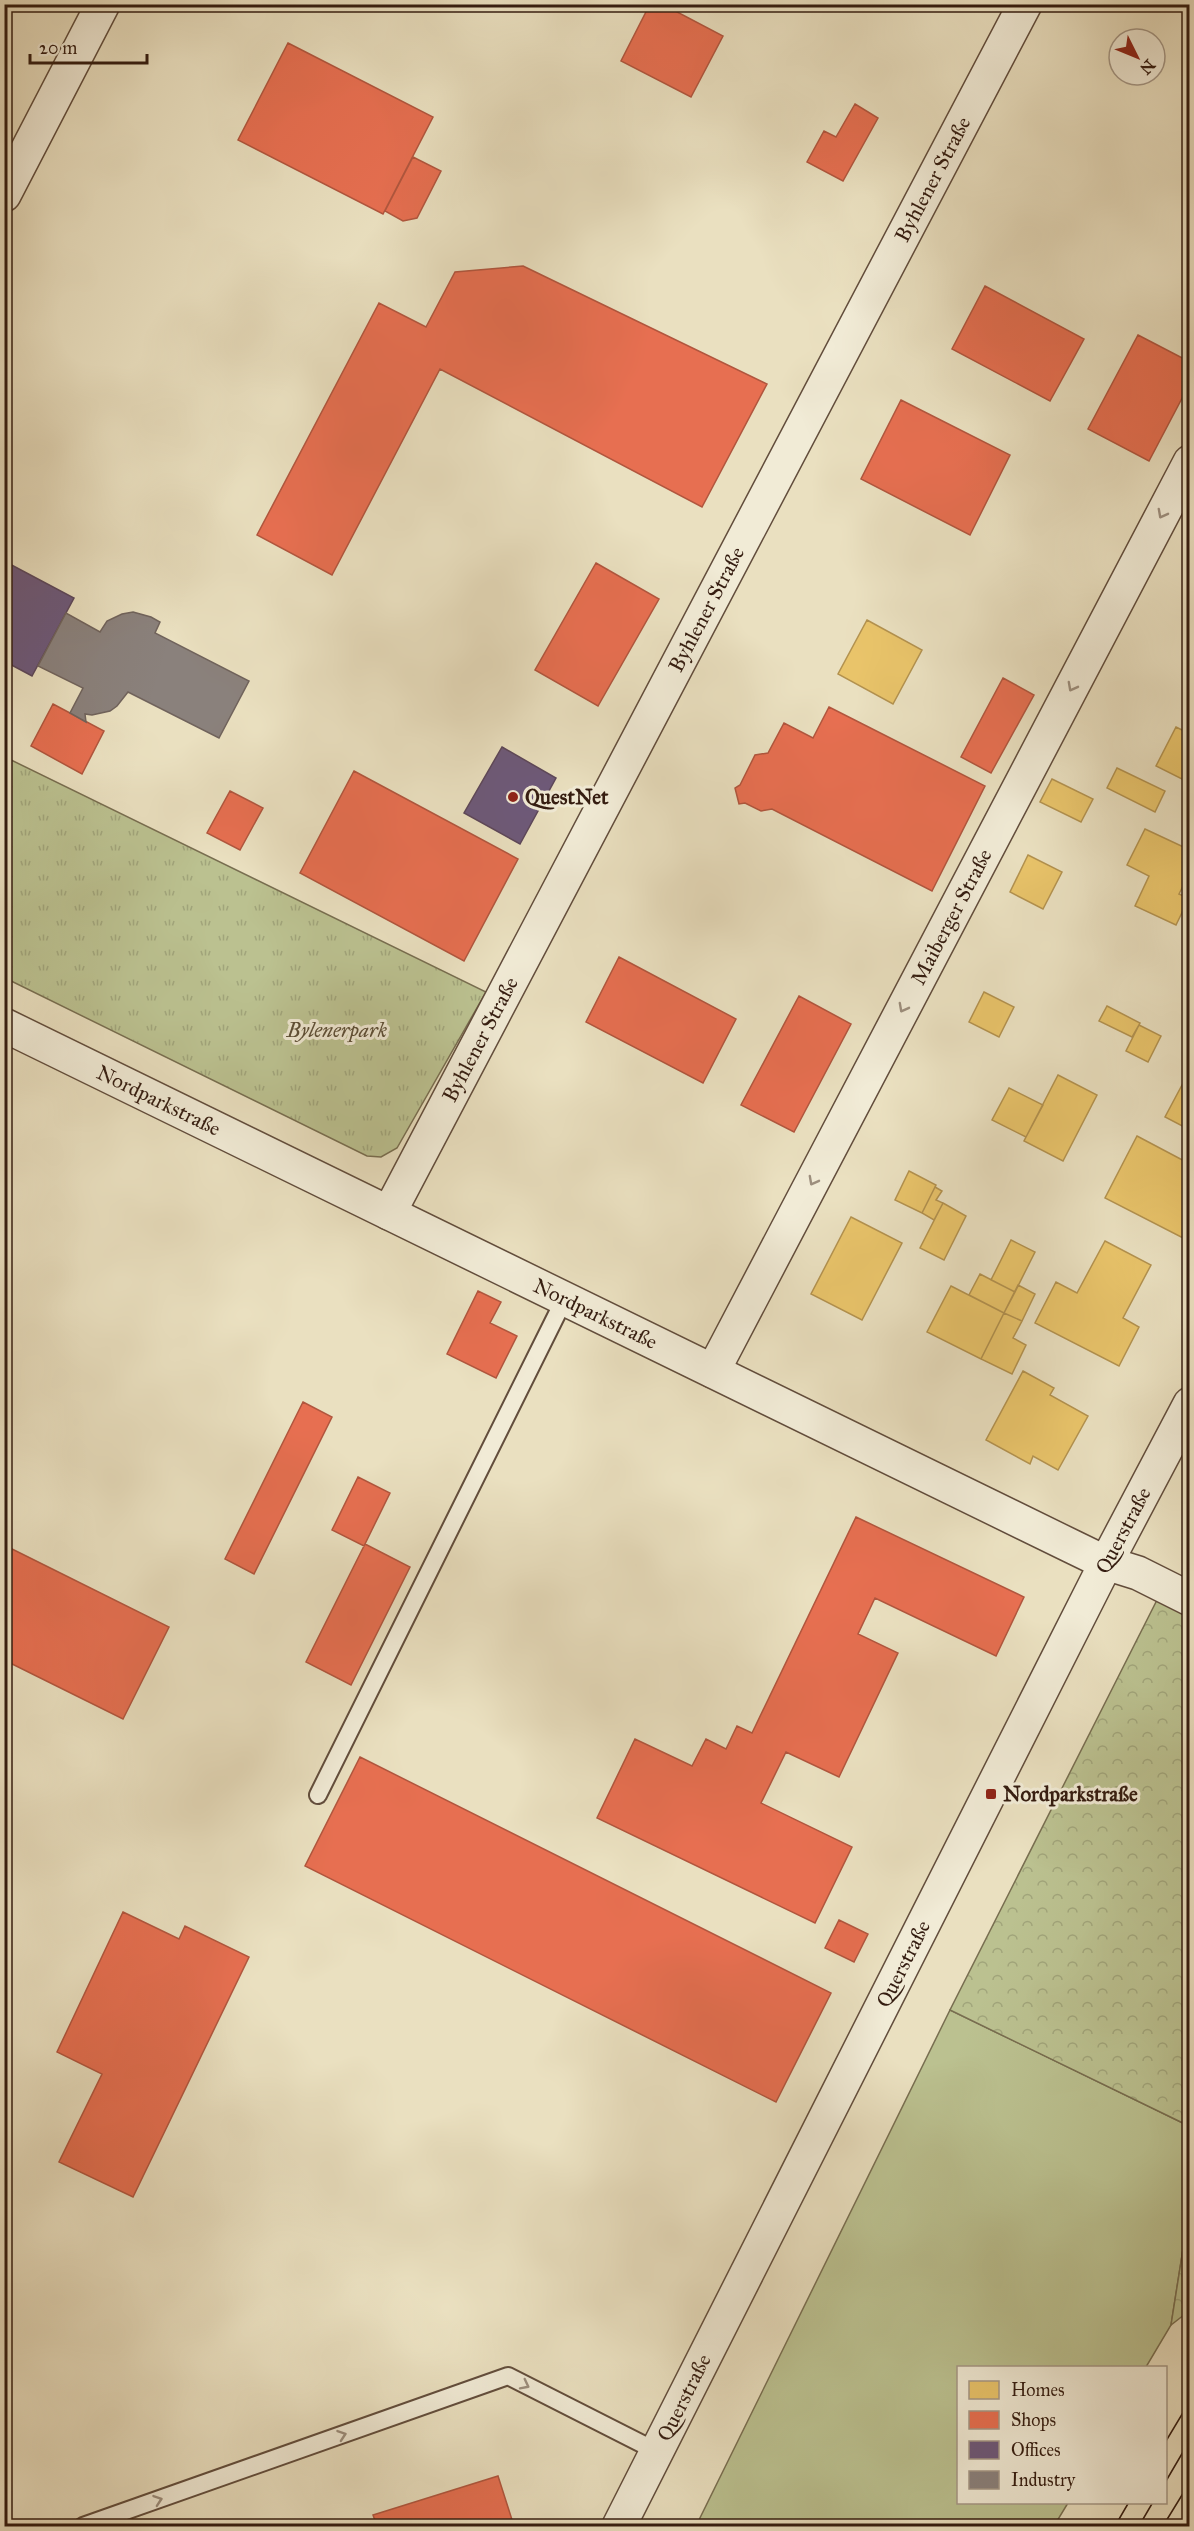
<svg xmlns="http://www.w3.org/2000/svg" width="1194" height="2531" font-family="'IM FELL Great Primer',serif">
	<defs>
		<pattern id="forest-crowns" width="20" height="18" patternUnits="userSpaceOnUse" patternTransform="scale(1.5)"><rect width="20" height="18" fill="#bbc190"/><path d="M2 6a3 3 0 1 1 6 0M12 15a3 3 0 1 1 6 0" fill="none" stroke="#a1a57b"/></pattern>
		<pattern id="park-tufts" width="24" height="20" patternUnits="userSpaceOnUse" patternTransform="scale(1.5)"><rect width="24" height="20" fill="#bbc190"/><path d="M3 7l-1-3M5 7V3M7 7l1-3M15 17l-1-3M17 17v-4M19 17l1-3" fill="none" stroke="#a1a57b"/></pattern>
	</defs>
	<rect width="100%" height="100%" fill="#eae0c0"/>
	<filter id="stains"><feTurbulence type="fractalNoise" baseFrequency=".00333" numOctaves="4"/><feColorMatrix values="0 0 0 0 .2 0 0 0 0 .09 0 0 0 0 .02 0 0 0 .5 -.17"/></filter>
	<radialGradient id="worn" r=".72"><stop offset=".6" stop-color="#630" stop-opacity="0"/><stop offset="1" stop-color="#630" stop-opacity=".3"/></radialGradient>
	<!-- grass -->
	<path fill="#bbc190" stroke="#786e50" stroke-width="1.5" d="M950,2010L1189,2126V2211L1171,2325L1146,2367L958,2368V2502L1068,2503L1054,2526H696Z"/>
	<!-- forest -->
	<path fill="url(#forest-crowns)" stroke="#786e50" stroke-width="1.5" d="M1157,1600L1189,1617V2126L950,2010Z
		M1189,2211V2311L1171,2325Z"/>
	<!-- park -->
	<path fill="url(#park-tufts)" stroke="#786e50" stroke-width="1.5" d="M5,757L486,992L397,1148L381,1157L367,1156L5,978Z"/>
	<!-- homes -->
	<path fill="#e9c46a" stroke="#b3924f" stroke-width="1.5" d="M867,620L922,650L893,704L838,674Z
		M1176,727L1190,734V783L1156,766Z
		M1117,768L1165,791L1155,812L1107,788Z
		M1052,779L1093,799L1081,822L1040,802Z
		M1145,829L1190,850V872L1179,894L1189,898L1176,925L1135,906L1149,876L1127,865Z
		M1028,855L1062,872L1043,909L1010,892Z
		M984,992L1014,1007L999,1037L969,1022Z
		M1107,1006L1140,1023L1132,1037L1099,1021Z
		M1139,1025L1161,1036L1148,1062L1126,1051Z
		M1190,1070V1130L1165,1117Z
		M1058,1075L1097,1095L1063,1161L1024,1141Z
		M1009,1088L1043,1105L1026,1137L992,1120Z
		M1137,1136L1190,1164V1235L1187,1240L1105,1198Z
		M909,1171L936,1185L922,1213L895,1200Z
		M935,1187L942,1191L936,1200L943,1203L934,1220L922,1213Z
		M943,1203L966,1216L944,1260L920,1248Z
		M851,1217L902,1243L862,1320L811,1294Z
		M1011,1240L1035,1252L1015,1292L991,1280Z
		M1105,1241L1151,1265L1123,1318L1139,1327L1119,1366L1035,1323L1056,1282L1077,1293Z
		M980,1274L1015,1292L1004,1313L969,1295Z
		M1018,1285L1035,1294L1022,1321L1004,1313Z
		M951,1286L1004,1313L981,1359L927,1332Z
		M1004,1313L1022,1321L1013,1338L1026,1345L1012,1374L981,1359Z
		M1023,1371L1054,1388L1050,1395L1088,1416L1058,1470L1033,1456L1030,1464L986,1440Z"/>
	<!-- shops -->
	<path fill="#e76f51" stroke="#b1563e" stroke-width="1.5" d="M650,4H662L723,36L691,97L621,61Z
		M288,43L433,117L383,214L238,140Z
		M855,104L878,118L843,181L807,162L824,131L836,137Z
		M413,157L441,171L417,218L403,221L385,211Z
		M523,266L767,384L702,507L440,369L332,575L257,535L379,303L426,327L455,272Z
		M985,286L1084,339L1050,401L952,349Z
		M1138,335L1190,362V383L1149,461L1088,429Z
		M901,400L1010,455L970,535L861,479Z
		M596,563L659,599L598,706L535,670Z
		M1003,678L1034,695L991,773L961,757Z
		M53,704L104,731L82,774L31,746Z
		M829,707L985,786L932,891L772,809L761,811L745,803L739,804L735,788L740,785L755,755L768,753L784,723L813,738Z
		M354,771L518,859L464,961L300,873Z
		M230,791L263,808L240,850L207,833Z
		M619,957L736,1019L703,1083L586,1022Z
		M799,996L851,1024L794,1132L741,1105Z
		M478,1291L501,1302L490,1323L517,1336L496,1378L447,1354Z
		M303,1402L332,1417L254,1574L225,1559Z
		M358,1477L390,1493L364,1546L332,1530Z
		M856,1517L1024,1597L996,1656L875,1598L858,1634L898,1653L839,1777L786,1752L761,1803L852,1847L815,1923L597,1818L635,1739L692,1766L706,1739L726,1749L737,1726L752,1733Z
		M365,1544L410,1567L351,1685L306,1662Z
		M4,1545L169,1627L123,1719L4,1660Z
		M360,1757L831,1993L776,2102L305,1866Z
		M123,1912L179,1939L185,1926L249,1957L133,2197L59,2162L102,2074L57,2052Z
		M839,1920L868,1934L854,1962L825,1948Z
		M498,2476L514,2526H377L373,2515Z"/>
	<!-- offices -->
	<path fill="#6d597a" stroke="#5c475a" stroke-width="1.5" d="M4,561L74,598L32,676L4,661Z
		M502,747L556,778L520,844L464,813Z"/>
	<!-- industry -->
	<path fill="#8a817c" stroke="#70635c" stroke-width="1.5" d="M133,612L151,617L160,622L155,633L249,681L219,738L128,692L117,706L110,711L92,715L85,714L86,722L70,713L83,688L38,666L66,613L100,632L107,621L122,614Z"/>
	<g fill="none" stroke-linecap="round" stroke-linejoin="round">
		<!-- service casing -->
		<g stroke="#624d3c" stroke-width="20">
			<path id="service" d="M318,1795L565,1298
				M83,2526L508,2376L658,2452"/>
		</g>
		<!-- minor casing -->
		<g stroke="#624d3c" stroke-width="36">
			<g id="minor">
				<path d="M4,195L103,4"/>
				<path id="s1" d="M4,1025L1071,1546L1106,1563L1138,1573L1190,1599"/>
				<path id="s2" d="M389,1213L1025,4"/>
				<path id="s3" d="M713,1371L1190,462"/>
			</g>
		</g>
		<!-- tertiary casing -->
		<g stroke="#624d3c" stroke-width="36">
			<g id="tertiary">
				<path id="s4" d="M619,2526L1106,1563L1190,1404"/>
			</g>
		</g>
		<!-- service -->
		<use href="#service" stroke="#f1ebd6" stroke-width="16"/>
		<!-- minor -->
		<use href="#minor" stroke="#f1ebd6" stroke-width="33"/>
		<!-- tertiary -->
		<use href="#tertiary" stroke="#f1ebd6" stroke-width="33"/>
		<!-- tram -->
		<path stroke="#341c10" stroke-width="1.5" d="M1166,2441L1190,2401
			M1166,2481L1190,2440
			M1115,2526L1129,2502
			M1139,2526L1153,2502
			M1163,2526L1190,2482
			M1189,2526H1190"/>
	</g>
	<!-- one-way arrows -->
	<defs><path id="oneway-chevron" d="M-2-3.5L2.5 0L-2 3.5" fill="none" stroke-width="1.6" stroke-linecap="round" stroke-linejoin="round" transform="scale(1.5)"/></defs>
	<g stroke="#9c8e7d">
		<use href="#oneway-chevron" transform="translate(1162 514) rotate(118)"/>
		<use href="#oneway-chevron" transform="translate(1072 687) rotate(118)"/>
		<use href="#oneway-chevron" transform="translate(903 1008) rotate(118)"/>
		<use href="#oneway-chevron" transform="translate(813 1181) rotate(118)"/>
		<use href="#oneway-chevron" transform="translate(525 2385) rotate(27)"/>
		<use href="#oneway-chevron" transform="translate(342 2435) rotate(-19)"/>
		<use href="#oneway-chevron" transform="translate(158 2500) rotate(-19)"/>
	</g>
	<!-- markers -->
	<g fill="#8f2418" stroke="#f1ebd6" stroke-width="2">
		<circle cx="513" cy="797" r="6"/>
		<rect x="985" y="1788" width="12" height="12" rx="3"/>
	</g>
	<g text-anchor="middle" stroke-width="6" stroke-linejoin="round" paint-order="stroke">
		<!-- street labels -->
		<g font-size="21" fill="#341c10" stroke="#f1ebd6">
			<text dy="7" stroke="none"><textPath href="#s2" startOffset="1168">Byhlener Straße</textPath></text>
			<text dy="7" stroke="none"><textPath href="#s2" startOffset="682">Byhlener Straße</textPath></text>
			<text dy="7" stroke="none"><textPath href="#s3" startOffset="513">Maiberger Straße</textPath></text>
			<text dy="7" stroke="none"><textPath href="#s2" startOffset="196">Byhlener Straße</textPath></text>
			<text dy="7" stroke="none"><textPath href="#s1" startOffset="172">Nordparkstraße</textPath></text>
			<text dy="7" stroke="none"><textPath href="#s1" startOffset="658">Nordparkstraße</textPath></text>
			<text dy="7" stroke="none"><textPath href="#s4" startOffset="1116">Querstraße</textPath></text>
			<text dy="7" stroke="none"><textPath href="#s4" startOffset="630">Querstraße</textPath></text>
			<text dy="7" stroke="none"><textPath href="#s4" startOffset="144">Querstraße</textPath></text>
		</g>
		<!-- poi labels -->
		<g font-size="21" font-weight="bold" fill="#341c10" stroke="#f1ebd6" text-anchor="start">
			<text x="525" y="804">QuestNet</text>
			<text x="1003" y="1801">Nordparkstraße</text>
		</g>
		<!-- park labels -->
		<g font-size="21" font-style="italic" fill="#5c4e36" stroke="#f1ebd6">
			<text x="337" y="1037">Bylenerpark</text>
		</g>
	</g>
	<!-- margin -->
	<rect width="1194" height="2531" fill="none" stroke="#eae0c0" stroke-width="24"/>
	<rect x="6" y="6" width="1182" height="2519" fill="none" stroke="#341c10" stroke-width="3"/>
	<rect x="12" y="12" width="1170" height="2507" fill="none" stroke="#341c10" stroke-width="1.5"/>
	<!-- legend -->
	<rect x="957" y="2366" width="210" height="138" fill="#f1ebd6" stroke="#a59887" stroke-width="1.5"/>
	<rect x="969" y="2381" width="30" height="18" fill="#e9c46a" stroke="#a59887" stroke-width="1.5"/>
	<text x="1011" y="2396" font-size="18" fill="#341c10">Homes</text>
	<rect x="969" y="2411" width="30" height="18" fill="#e76f51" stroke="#a59887" stroke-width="1.5"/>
	<text x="1011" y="2426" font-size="18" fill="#341c10">Shops</text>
	<rect x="969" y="2441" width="30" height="18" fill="#6d597a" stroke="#a59887" stroke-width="1.5"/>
	<text x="1011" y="2456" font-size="18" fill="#341c10">Offices</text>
	<rect x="969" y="2471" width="30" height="18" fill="#8a817c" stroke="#a59887" stroke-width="1.5"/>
	<text x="1011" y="2486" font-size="18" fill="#341c10">Industry</text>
	<!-- north arrow -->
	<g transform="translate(1137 57) rotate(133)"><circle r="28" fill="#f1ebd6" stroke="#a59887" stroke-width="1.5"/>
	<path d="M0-4.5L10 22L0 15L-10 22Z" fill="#8f2418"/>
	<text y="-9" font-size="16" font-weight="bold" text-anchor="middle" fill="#341c10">N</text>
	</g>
	<!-- scale -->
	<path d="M30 54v9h117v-9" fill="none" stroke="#341c10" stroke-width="3"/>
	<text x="39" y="54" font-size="18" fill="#341c10" stroke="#f1ebd6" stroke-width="4.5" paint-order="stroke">20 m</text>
	<rect width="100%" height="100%" filter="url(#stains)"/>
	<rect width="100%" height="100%" fill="url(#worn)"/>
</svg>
